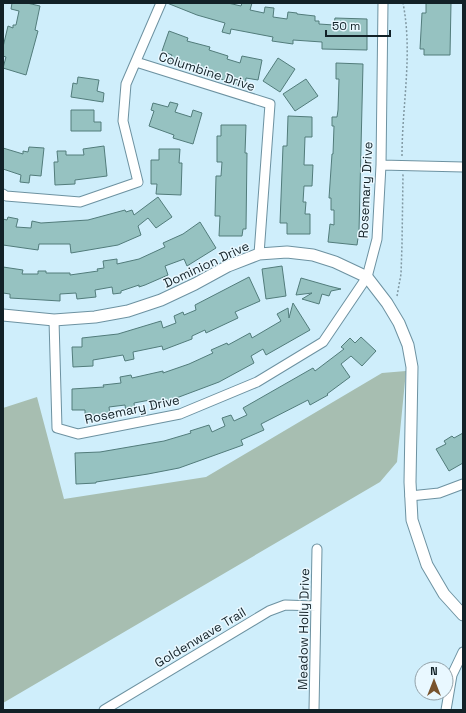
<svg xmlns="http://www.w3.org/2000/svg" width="466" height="713" font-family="'Space Grotesk',sans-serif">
	<rect width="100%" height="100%" fill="#cfeefb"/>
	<!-- green -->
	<path fill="#a7beb1" d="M406,371L397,462L380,482L3,703V408L37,397L64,499L206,477L382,373Z"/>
	<!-- building -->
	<path fill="#96c2c1" stroke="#527c7b" d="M12,3H27L40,6L35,30L38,31L26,75L3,68L6,57L3,56V47L8,26L13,28V25H16L19,11L11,9Z
		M167,3H228L241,6L242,3H252L250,10L264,13L265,7L274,8L273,17L287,19L288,12L297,13V14L315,16V21H319V24L334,25L335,18L367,19V50L322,49V42L293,40V44L272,41L273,37L231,29L230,34L222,32L225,23L197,15Z
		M426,3H451L450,55H424V49H420L422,13H426Z
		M169,31L188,38L187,41L210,47L209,50L228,56L227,59L240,63L242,56L262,60L258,80L246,78L245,86L236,84L169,62L172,55L162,51Z
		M278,58L295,69L280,92L263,81Z
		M336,63L363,64L359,231L357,245L328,242L330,224L334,225V210H331V198H329L332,154H333L334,126H332V117H337L338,110L339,79H336Z
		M78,77L99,80L97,91L104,93L103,102L71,97L73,83L77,84Z
		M306,79L318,96L295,111L283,94Z
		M170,102L178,104L175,112L191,117L193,110L202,113L193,144L173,138L174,135L149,126L154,111L151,110L153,103L168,107Z
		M71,110H94V122H101V131H71Z
		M288,116L312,117V137H305L304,165H313L312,186H304L303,202H306L305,214H310V234H287V223H280L283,146H287Z
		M221,125H246L245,153H247L246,229H243L242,236H219L220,216H215L216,176H221L222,162H217V136H221Z
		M104,146L107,176L75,180V184L55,185L54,162H58L57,151H66V155H84L83,149Z
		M29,147L44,148L41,176L30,175L29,183L20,182L21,175L3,169V148L23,154V151L28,152Z
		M159,149H180L179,163H182L181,195L156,194L157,184H151V160H159Z
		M158,197L172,217L156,228L148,218L138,226L141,235L118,245L71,253L70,244H39L38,250L3,245V219L7,220L8,217L18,219L16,227L31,228L32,221L41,223L88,220L125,210L126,212L132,210L134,215Z
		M200,222L216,248L187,266L184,259L165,266L168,275L145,285L139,287V285L121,291V293L113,294L112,287L95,290L96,297L77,299L76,293L60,294V301L10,298V294L3,293V267L23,270L22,274H38V271H46V273H70V275L98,271L97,269L104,268L103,261L117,259V264L139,259L165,247L163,243L183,234Z
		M282,266L286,296L266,299L262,269Z
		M249,277L260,301L235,312L238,318L206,333L205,330L192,336V339L163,350L162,346L133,352L134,359L125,361L123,355L93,360V366L73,367L72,347H82V338L118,334L161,321L163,328L176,323L174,316L183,312L184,315L196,310L195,305Z
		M301,278L329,286L341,289L331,291L329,296L322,294L319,304L302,299L312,293L296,295Z
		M293,303L310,330L266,355L263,349L251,356L254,363L219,382L171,400L151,406L150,400L134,403L135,411L126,412L125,405L109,407L110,415L85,417V410H72V389L104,387L103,385L121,383L120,377L131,375L132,378L163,371V373L189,364L213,353L211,350L227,343L228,345L250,333L252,338L281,321L277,314L288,308L289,318Z
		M361,337L376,351L362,366L351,356L341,364L350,377L327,394L328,395L310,405L308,400L261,424L264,430L241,440L243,445L179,468L148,474L96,482V483L76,484L75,453L100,452L164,441L191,433L190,431L209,425L212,432L225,426L222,418L231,415L234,421L247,415L243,408L313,368L315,371L344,349L341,347L350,338L355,343Z
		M463,433V463L449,471L436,449L446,444L444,441L452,436L454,438Z"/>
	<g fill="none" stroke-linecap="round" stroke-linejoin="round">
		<!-- minor casing -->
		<g stroke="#6d92a1" stroke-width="11">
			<path id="minor" d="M136,62L270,104L259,254
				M381,165L463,167
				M3,194L6,196L80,202L138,182L123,121L126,84L161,3
				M54,320L57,428L78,434L180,414L257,382L323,342L367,277L377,239L381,165L383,3
				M410,496L439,493L463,484
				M104,710L269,611L285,605L316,606
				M314,710L317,549
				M446,710L452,675L463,652"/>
		</g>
		<!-- tertiary casing -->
		<g stroke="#6d92a1" stroke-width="13">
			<path id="tertiary" d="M3,315L54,320L95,317L128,311L161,300L195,284L228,266L259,254L287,252L313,255L335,262L367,277L387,303L399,323L408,345L412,367L410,482L412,520L427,565L444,594L463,615"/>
		</g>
		<!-- path -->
		<path stroke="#8199a3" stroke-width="1.5" stroke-dasharray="2 2" stroke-linecap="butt" d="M402,156C402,105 413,54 403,3
			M397,296L401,274L402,245L403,174"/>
		<!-- minor -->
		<use href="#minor" stroke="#fff" stroke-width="9"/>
		<!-- tertiary -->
		<use href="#tertiary" stroke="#fff" stroke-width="11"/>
	</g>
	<g text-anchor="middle" stroke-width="3" stroke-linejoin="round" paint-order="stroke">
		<!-- street labels -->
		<g font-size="13" fill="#122127" stroke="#e9f8ff">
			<text transform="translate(207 71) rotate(18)" y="5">Columbine Drive</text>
			<text transform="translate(365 190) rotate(-87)" y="5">Rosemary Drive</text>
			<text transform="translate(206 264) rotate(-25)" y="5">Dominion Drive</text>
			<text transform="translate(132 409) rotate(-12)" y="5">Rosemary Drive</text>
			<text transform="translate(303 629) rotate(-89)" y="5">Meadow Holly Drive</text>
			<text transform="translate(200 637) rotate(-31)" y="5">Goldenwave Trail</text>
		</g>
	</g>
	<!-- border -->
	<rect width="466" height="713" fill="none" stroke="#122127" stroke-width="8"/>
	<!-- north arrow -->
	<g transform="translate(434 681)"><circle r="19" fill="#e9f8ff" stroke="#93a2a9"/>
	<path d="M0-3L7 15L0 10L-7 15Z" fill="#77532d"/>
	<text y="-6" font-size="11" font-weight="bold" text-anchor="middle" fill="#122127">N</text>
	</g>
	<!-- scale -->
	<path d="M326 30v6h64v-6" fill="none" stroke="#122127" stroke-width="2"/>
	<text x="332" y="30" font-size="12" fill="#122127" stroke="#e9f8ff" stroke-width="3" paint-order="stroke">50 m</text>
</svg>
